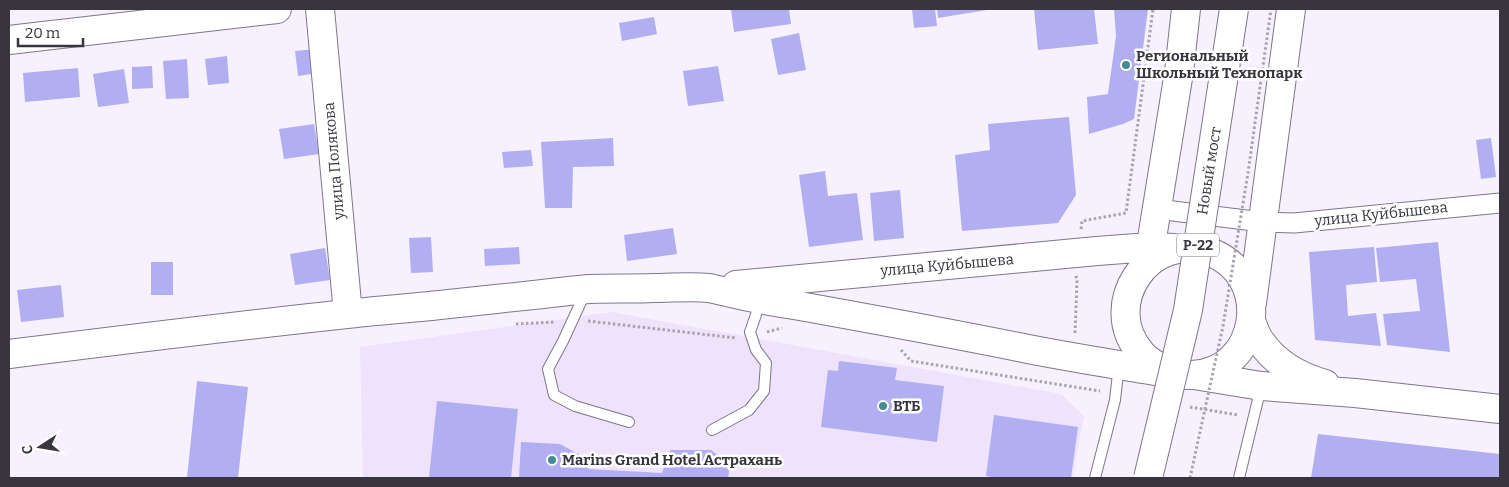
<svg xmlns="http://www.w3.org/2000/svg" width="1509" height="487" font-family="Bitter,serif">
	<rect width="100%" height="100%" fill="#f7f1ff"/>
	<!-- built -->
	<path fill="#eee3fb" d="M612,312L1061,394L1084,416L1072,478H363L360,347Z"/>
	<!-- building -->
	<path fill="#b1aef2" d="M731,9H789L791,24L734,32Z
		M912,9H935L937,26L914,28Z
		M937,9H987V10L938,18Z
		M1034,9H1094L1098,44L1038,50Z
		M1114,9H1148L1134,119L1123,124L1089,134L1087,97L1108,94L1116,36Z
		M654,17L657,34L622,41L619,23Z
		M799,33L806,70L778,75L771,39Z
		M315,49L318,73L298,76L295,51Z
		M227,56L229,83L208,85L205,59Z
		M187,59L189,98L166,99L163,61Z
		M152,66L153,88L132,89V67Z
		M718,66L724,101L688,106L683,71Z
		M78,68L80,97L25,102L23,73Z
		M124,69L129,103L98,107L93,74Z
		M1069,117L1076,195L1058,223L962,231L955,155L990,150L988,124Z
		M314,124L319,154L284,159L279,129Z
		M613,138L614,166L573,167L572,208H545L541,142Z
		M1491,138L1496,177L1481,179L1476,140Z
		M531,150L533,166L504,168L502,152Z
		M825,171L828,196L857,193L863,240L809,247L799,175Z
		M900,190L904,238L874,241L870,193Z
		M673,228L677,254L627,261L624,235Z
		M431,237L433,272L411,273L409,238Z
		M1438,242L1450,352L1387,345L1383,314L1420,311L1416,279L1380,282L1376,248Z
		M519,247L520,264L485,266L484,249Z
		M1374,247L1377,282L1346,285L1348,316L1376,313L1381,346L1315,340L1309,252Z
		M325,248L330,280L295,285L290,254Z
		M151,262H173V295H151Z
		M61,285L64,317L21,322L17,290Z
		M839,361L897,368L895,380L944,386L937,442L821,427L828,370L838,371Z
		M197,381L248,387L238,478H187Z
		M437,401L518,409L511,478L429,477Z
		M994,415L1078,427L1071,478H998L986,476Z
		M1318,434L1500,454V478H1311Z
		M521,442L560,444L582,456L588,469L662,473L670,450H711L730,465L728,478H519Z"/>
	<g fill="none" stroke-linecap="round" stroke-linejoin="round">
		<!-- lane casing -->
		<g stroke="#7f768a" stroke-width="12">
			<path id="lane" d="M586,291L563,341L548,369L554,395L575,406L629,422
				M712,430L749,410L764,391L766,363L756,350L750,332L761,300
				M1095,478L1115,400L1119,365
				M1239,478L1261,387"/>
		</g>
		<!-- street casing -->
		<g stroke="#7f768a" stroke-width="21">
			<path id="street" d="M1157,209L1262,222L1294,223L1500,203"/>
		</g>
		<!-- secondary casing -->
		<g stroke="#7f768a" stroke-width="30">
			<path id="secondary" d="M320,9L348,314
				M9,40L277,9
				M1148,263L1179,72L1186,9
				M736,285L1097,251L1150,247L1174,248
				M1252,303L1291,9
				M1251,321C1254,328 1256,336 1261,342C1276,364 1300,377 1325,384
				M9,354C121,340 234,326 347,314C381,310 415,308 449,304C480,301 512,297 543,294C559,292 575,290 590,289C611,288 633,289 654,288C672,288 691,286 709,288C719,290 730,293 740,295C758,299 776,302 794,305C872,319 950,333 1028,349C1064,356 1100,362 1137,368C1154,370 1174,376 1192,375C1260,372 1274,276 1210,252C1149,230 1099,305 1141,353C1150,364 1162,368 1174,374
				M1194,375L1261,386L1355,393L1500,409"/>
		</g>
		<!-- path -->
		<path stroke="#a8a3ae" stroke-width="3" stroke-dasharray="2.5 2.5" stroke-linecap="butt" d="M1081,229L1082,221L1126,213L1153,9
			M588,321L736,338
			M516,324L555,322
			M767,332L782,328
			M1075,333L1077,281L1076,276
			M901,350L911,361L1100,391
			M1190,407L1238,415"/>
		<!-- lane -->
		<use href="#lane" stroke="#fff" stroke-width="10"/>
		<!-- street -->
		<use href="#street" stroke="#fff" stroke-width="19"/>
		<!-- secondary -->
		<use href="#secondary" stroke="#fff" stroke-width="28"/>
		<!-- highway-bridge casing -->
		<g stroke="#7f768a" stroke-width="30" stroke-linecap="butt">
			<path id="highway-bridge" d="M1148,478L1188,310L1234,9"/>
		</g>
		<!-- path-bridge -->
		<path stroke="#a8a3ae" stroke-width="3" stroke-dasharray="2.5 2.5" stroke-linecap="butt" d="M1190,478L1223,326L1248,173L1271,9"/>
		<!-- highway-bridge -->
		<use href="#highway-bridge" stroke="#fff" stroke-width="28"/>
	</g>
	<!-- markers -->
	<g fill="#458b96" stroke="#fff" stroke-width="2">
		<circle cx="1126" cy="65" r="5"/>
		<circle cx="883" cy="406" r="5"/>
		<circle cx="552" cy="460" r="5"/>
	</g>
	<g text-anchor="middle" stroke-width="5" stroke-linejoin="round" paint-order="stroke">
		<!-- shield labels -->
		<rect fill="#fff" stroke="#747278" stroke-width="1" x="1177" y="233.5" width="42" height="23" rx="4"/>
		<g font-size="14" font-weight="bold" fill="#39353e">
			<text x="1198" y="250">Р-22</text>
		</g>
		<!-- poi labels -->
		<g font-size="15" font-weight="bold" fill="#39353e" stroke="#fff" text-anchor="start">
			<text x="1136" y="61">Региональный<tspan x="1136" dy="17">Школьный Технопарк</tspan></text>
			<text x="893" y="411">ВТБ</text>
			<text x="562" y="465">Marins Grand Hotel Астрахань</text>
		</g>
		<!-- street labels -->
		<g font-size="15" fill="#39353e" stroke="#fff">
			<text transform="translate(334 161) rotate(-95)" y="5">улица Полякова</text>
			<text transform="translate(1209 171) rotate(-81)" y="5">Новый мост</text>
			<text transform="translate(1381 214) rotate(-6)" y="5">улица Куйбышева</text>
			<text transform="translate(947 265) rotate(-5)" y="5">улица Куйбышева</text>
		</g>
	</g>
	<!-- border -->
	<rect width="1509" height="487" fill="none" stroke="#39353e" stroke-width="20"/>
	<!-- north arrow -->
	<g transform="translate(40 447) rotate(258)" stroke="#ffffff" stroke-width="4" paint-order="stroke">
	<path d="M0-4L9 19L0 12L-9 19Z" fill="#39353e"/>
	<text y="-8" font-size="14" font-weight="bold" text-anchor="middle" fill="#39353e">С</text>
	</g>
	<!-- scale -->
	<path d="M18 38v8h65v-8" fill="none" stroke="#39353e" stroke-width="2.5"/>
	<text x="25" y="38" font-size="15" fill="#39353e" stroke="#ffffff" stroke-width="4" paint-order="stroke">20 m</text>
</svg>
